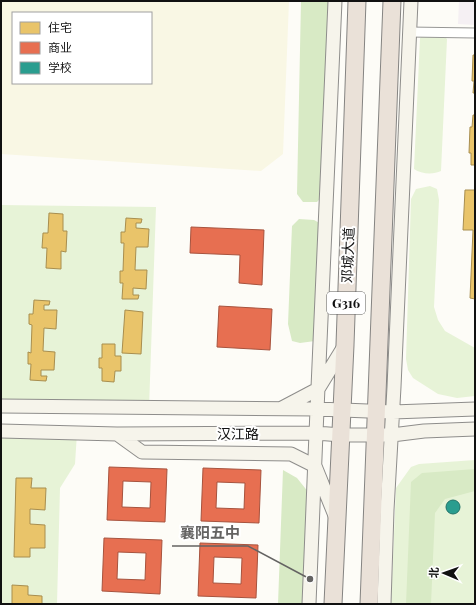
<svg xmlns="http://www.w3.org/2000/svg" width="476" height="605" font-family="'Playfair Display','Noto Sans SC',serif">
	<rect width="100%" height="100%" fill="#fdfcf7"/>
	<!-- industrial -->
	<path fill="#f5f0f3" d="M459,1H475V25L458,24Z"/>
	<!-- farmland -->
	<path fill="#f9f7e4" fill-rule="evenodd" d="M1,1H289L283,154L261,171L1,154ZM13,13H151V83H13Z"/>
	<!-- green -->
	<path fill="#e7f3d7" d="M424,35L444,36L447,39L441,171C433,175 421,174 414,169L420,38Z
		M430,186L437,189L439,200L434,307L438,320L445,331L475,348V396L457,398L438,394L413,378L408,370L406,359L411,199L416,189Z
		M1,205L156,207L149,408L1,406Z
		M1,431L77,433L75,464L60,488L57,604H1Z
		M475,460V604H391L396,488L411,467L419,464Z"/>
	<!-- forest -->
	<path fill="#d8eac5" d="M301,1H335L327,191L317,202H303L297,194Z
		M299,219L314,220L325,226L315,341L300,343L292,341L288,324L292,226Z
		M475,469V491L445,499L435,513L431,604H406L411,482L422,473Z
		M283,470L297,478L313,498L309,604H278Z"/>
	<!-- homes -->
	<path fill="#e9c46a" stroke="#a88e4f" d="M475,51V93H473L474,81H472L473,55H475Z
		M473,115H475V165H471V153H469L470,127H472Z
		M465,190H475V299L470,298L473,230H463Z
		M49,213L63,214V231H67L66,252L61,251V269L46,268L47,248H42L43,233H48Z
		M126,218L142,219L141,223H136V228L149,229L148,247H136L135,270H147L146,289L133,288V295H139L138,299H122L123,283H120V271H123L124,243H121V232H125Z
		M34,300L50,301L49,305H44V310H57L56,329L44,328L43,351L55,352L54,370H41V376H47L46,381L30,380L31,364H28V352L31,353L32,325L29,324V314H33Z
		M125,310L143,312L141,354L122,353Z
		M102,344H115V356H121V371H115L114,382L102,381V368H99V358H102Z
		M16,478H32L31,488H46L45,510L30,509V524L45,525V548H30V557H14Z
		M12,585L28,586V595L42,596V604H12Z"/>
	<!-- shops -->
	<path fill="#e76f51" stroke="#a7533e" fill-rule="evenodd" d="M191,227L264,230L262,285L239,283L240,255L190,253Z
		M219,306L272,309L270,350L217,347Z
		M109,467L167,469L165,522L107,520ZM123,481L151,482L150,508L122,507Z
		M203,468L261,470L259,523L201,521ZM217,482L245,483L244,509L216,508Z
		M104,538L162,540L160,594L102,591ZM118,552L146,553L145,580L117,579Z
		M200,543L258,545L256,598L198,596ZM214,557L242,558L241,584L213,583Z"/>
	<!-- schools -->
	<path fill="#2a9d8f" stroke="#227369" d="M446 507a7 7 0 1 1 14 0a7 7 0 1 1-14 0Z"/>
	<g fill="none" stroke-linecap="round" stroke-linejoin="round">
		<!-- street casing -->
		<g stroke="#979795" stroke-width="11">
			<path id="street" d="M409,32L475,33"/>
		</g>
		<!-- secondary casing -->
		<g stroke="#8e8d8b" stroke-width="15">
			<path id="secondary" d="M1,406L317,409L393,412L475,409
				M282,408L318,389L345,345
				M1,431L117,434L316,433L341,435H392L424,431L475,429
				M117,434L142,452L291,454L315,466L336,518
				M309,604L316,433L335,1
				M384,604L387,510L394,387L411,1"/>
		</g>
		<!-- highway casing -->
		<g stroke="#858482" stroke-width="19">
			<path id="highway" d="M333,604L345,345L357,1
				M369,604L392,1"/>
		</g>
		<!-- street -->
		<use href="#street" stroke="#fffffe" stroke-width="9"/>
		<!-- secondary -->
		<use href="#secondary" stroke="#f6f4eb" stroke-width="13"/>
		<!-- highway -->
		<use href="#highway" stroke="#eae1d8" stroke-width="17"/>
	</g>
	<g text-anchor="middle" stroke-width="4" stroke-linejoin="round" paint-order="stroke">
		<!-- shield labels -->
		<rect fill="#fff" stroke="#585858" stroke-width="1" x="327" y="292" width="38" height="22" rx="3"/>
		<g font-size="13" font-weight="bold" fill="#111">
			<text x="346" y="308">G316</text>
		</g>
		<!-- street labels -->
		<g font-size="14" fill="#111" stroke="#fff">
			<text transform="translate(348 255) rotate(-88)" y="5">邓城大道</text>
			<text x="238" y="439">汉江路</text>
		</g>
	</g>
	<!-- callouts -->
	<path fill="none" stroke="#646362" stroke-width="1.5" d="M310 579L248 546H172"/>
	<circle fill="#646362" stroke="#fff" stroke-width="1.5" cx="310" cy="579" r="4"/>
	<g font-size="15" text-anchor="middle" font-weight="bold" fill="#646362" stroke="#fff" stroke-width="4" stroke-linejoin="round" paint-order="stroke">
		<text x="210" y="538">襄阳五中</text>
	</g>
	<!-- border -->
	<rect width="476" height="605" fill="none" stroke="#111111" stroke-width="4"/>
	<!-- legend -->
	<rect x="12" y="12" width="140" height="72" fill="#ffffff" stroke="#a0a0a0"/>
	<rect x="20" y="22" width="20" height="12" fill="#e9c46a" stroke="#a0a0a0"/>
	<text x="48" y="32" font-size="12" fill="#111111">住宅</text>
	<rect x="20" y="42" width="20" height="12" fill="#e76f51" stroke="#a0a0a0"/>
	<text x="48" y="52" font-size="12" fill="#111111">商业</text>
	<rect x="20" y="62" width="20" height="12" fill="#2a9d8f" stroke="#a0a0a0"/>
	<text x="48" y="72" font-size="12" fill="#111111">学校</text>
	<!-- north arrow -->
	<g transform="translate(444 573) rotate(272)" stroke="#ffffff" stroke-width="3" paint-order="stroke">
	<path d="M0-3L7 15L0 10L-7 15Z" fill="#111111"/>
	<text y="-6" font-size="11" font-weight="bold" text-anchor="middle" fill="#111111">北</text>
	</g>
</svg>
